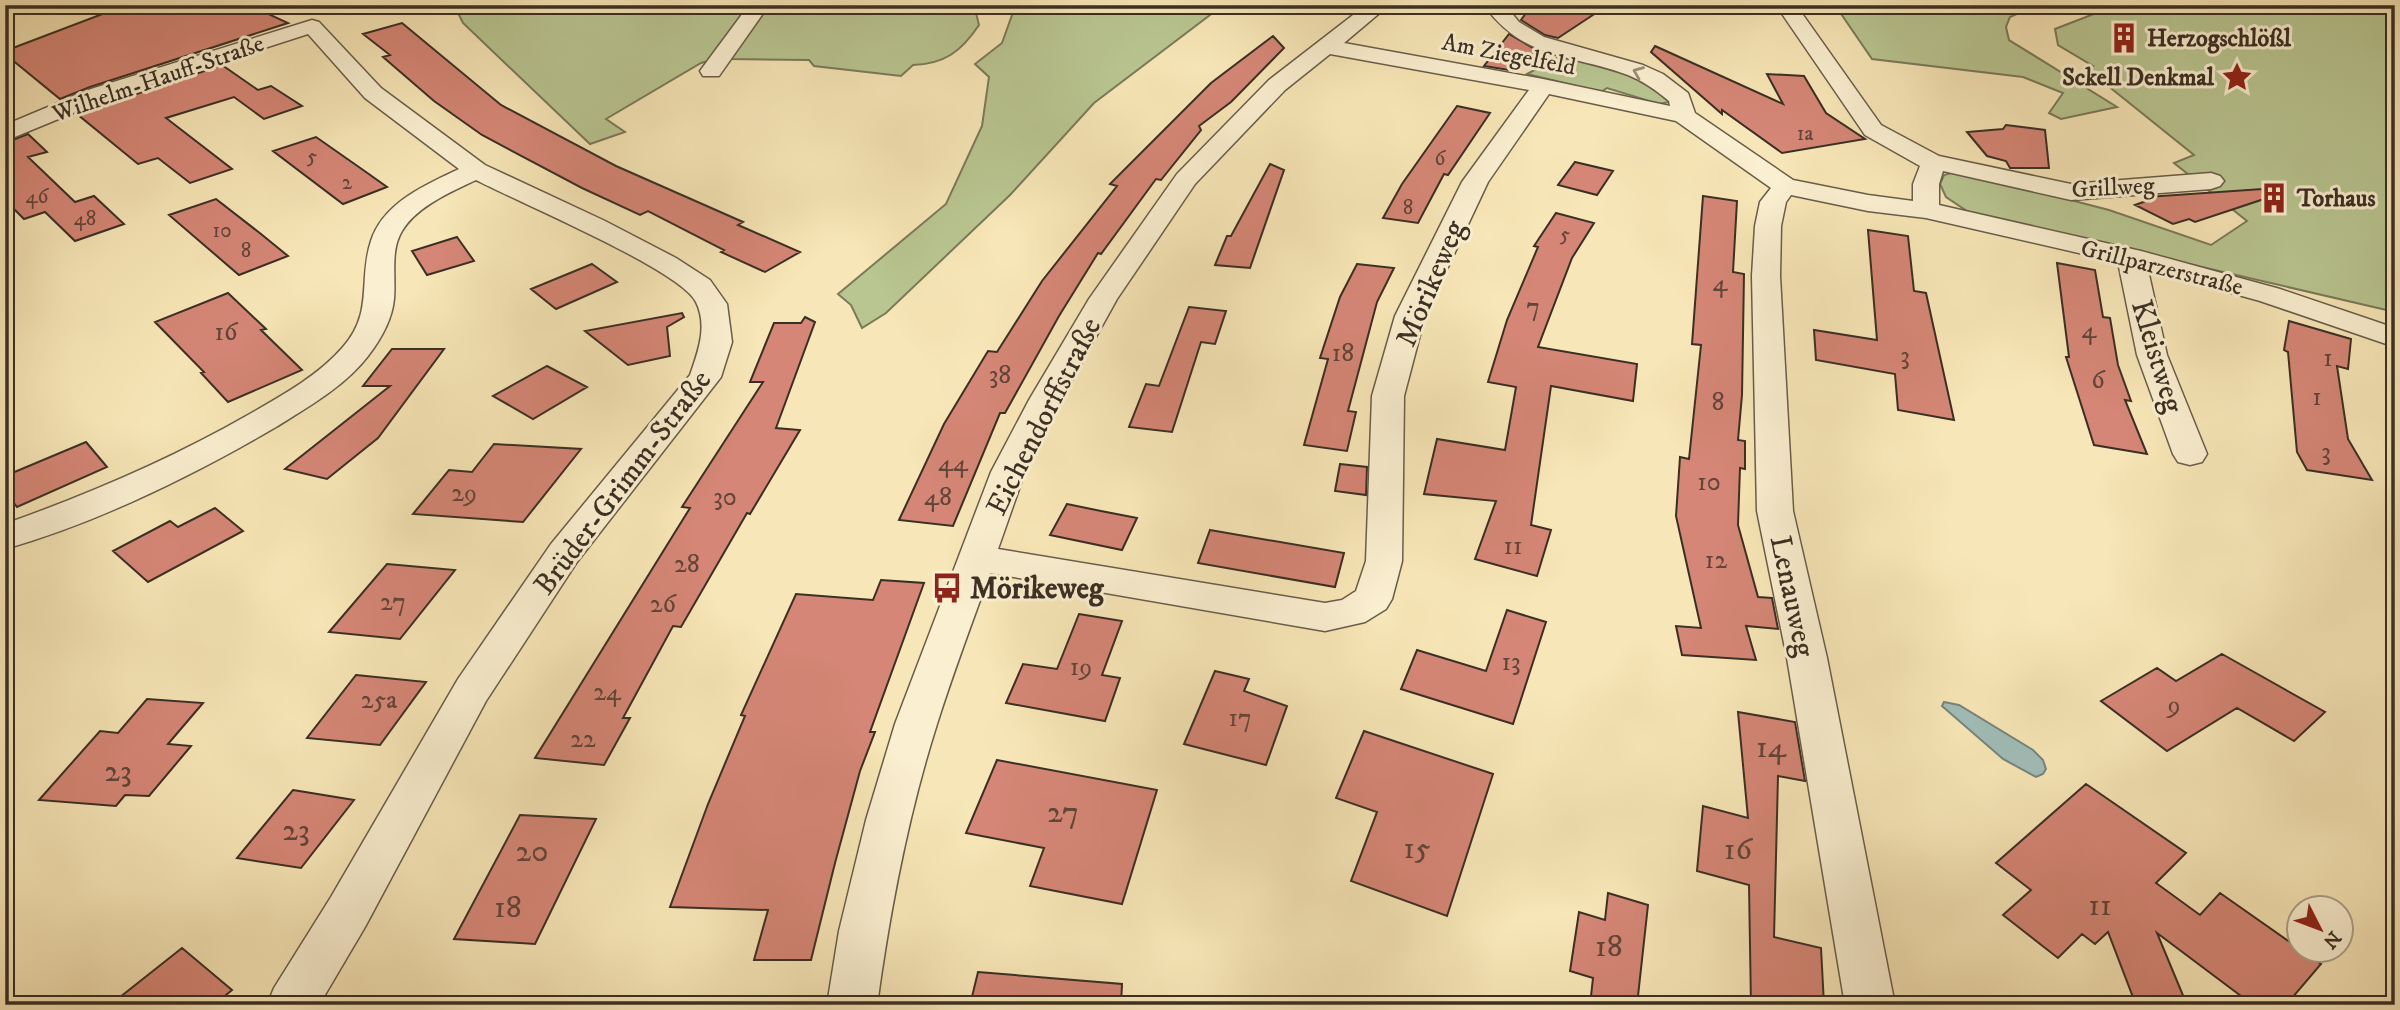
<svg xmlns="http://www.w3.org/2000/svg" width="2400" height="1010" font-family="'IM FELL DW Pica',serif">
	<rect width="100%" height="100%" fill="#f7e6b7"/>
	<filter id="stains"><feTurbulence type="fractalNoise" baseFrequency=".00286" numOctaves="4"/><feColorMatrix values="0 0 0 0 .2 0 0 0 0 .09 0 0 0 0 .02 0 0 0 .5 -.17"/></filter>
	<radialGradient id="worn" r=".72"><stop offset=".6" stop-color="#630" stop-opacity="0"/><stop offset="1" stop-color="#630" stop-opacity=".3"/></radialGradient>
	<!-- green -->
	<path fill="#b9c691" stroke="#7a7a5a" stroke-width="2" d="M454,5H753L716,59L701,63L606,119L625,132L590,144L463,23Z
		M768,5H974L979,25C961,52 944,64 913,65L901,76L814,66L809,60L730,59Z
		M1007,5H1197L1210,15L1094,103L1010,195L886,313L862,328L851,305L838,294L946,204L982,126L989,77L975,64L1002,43L1012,15Z
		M1835,5H2037L2010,17L2006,27L2009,40L2117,107L2061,119L2049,113L2063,93L2023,77L1872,59Z
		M2117,5H2395V312L1970,213L1946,197L1940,184L1944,175L1959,171L2109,210L2211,245L2247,221L2174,163L2194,155L2087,69L2093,66L2058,45L2055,29Z
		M1566,53L1629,71L1668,99L1669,102L1659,104L1607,88L1601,92L1527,74Z"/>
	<!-- water -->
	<path fill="#a0bdb7" stroke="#77847c" stroke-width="2" d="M1944,702L1959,705L2033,750L2043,760L2046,769L2043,774L2036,777L2003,759L1942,706Z"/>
	<!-- building -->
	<path fill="#d58676" stroke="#3a2f24" stroke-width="2" d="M126,5H249L288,23L90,87L60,99L5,54V51Z
		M1532,5H1608L1558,38L1545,35L1521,20Z
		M402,23L501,105L616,166L743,222L738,225L800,252L765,272L721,252L724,250L648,211L640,215L582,188L482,135L434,101L383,57L390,55L363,34Z
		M1509,34L1538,51L1509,70L1484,66Z
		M1273,36L1284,48L1231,102L1199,126L1201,130L1161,180L1156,179L1101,254L1098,253L1059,316L1005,413H1000L953,526L899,520L944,424L988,351L997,352L1042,281L1117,186L1110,184L1211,83Z
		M1655,46L1783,104L1767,74L1804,76L1826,113L1865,139L1782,153L1722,110V114L1651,52Z
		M222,65L258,90L271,86L302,106L264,119L234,97L166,118L232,169L190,183L158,158L138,164L77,114Z
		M1457,106L1490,113L1448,175L1444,174L1418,223L1383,218L1402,184Z
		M2006,125L2045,130L2049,168H2010L2006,161L1987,156L1967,132L2003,129Z
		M28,134L47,152L28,157L75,202L94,196L124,224L75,241L45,212L24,219L5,200V143Z
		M316,137L366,172L387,187L343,204L273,151Z
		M1575,162L1613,171L1597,195L1558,185Z
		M1270,164L1284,170L1250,268L1215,265L1227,236H1231Z
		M2262,189L2264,199L2195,222L2189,219L2173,224L2135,205L2152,199L2147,197Z
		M1703,196L1737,201L1733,272L1744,274L1742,395L1738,440L1745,441V469L1740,468L1738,525L1758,597L1772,598L1778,629L1746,626L1756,660L1682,655L1676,626L1701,628L1676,516L1680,457L1689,459L1701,345L1692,344Z
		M216,199L261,234L288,256L239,275L169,215Z
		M1556,213L1594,223L1572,258L1538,347L1637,364L1633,401L1551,386L1531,525L1551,530L1537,576L1475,559L1496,501L1424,494L1437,439L1505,450L1516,387L1488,382L1507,320L1538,247L1534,246Z
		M1868,230L1908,236L1914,291L1926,293L1954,420L1898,410L1895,374L1816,360L1814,330L1877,340Z
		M457,237L474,261L427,275L412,251Z
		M2057,263L2095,270L2103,317L2110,318L2118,365L2131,401L2125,400L2147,454L2094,445L2066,357H2069Z
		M592,264L617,282L556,309L531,289Z
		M1357,264L1394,268L1377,302L1348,411L1356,412L1347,451L1304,445L1328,359L1320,358L1340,297Z
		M228,293L266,329L261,330L302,370L228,402L201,373L204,372L155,322Z
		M1189,307L1226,311L1215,344L1201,342L1172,432L1129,427L1146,384L1159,386Z
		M682,313L684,317L667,327L670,356L628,365L585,331Z
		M805,317L815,322L776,428L800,430L750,514L747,513L681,627L673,626L623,718H630L604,765L535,758L690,508L682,507L763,382H750L774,323H801Z
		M2289,321L2351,339L2348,369L2337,366L2348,439L2372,480L2307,470L2297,452L2288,352L2284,350Z
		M392,349H444L378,438L327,479L285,469L390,386H363Z
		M547,366L587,387L533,419L493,396Z
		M86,442L107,467L17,507L5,491V476Z
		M494,444L581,449L523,522L413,514L449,470L472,472Z
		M1340,464L1367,467L1366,495L1335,491Z
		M1067,504L1101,511L1137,518L1122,550L1050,535Z
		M215,508L243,531L148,582L113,551L170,521L178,527Z
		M1210,530L1344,553L1335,587L1198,563Z
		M387,564L455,570L400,639L329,632Z
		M881,580L924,583L870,732H875L860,771L835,863L811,960H754L768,910L670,907L708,804L745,716L741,715L796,594L873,600Z
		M1507,610L1546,622L1513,724L1401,689L1417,650L1486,671Z
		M1079,614L1122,621L1102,675L1120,678L1105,721L1006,703L1023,664L1057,669Z
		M2222,654L2325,712L2294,741L2237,708L2167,751L2101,701L2157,668L2176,681Z
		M1215,671L1249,679L1244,691L1287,706L1266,765L1184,744Z
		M356,675L426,682L380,745L307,738Z
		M147,699L203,703L168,744L191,746L149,796L125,795L116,806L39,800L100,731L118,733Z
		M1738,712L1795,722L1805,781L1778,776L1774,937L1821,948L1824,1005H1751L1749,885L1697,871L1703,806L1748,818Z
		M1364,731L1493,774L1447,916L1351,881L1377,812L1336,798Z
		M997,760L1157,790L1122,904L1030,886L1044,848L966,833Z
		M2086,784L2186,853L2156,883L2200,915L2220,893L2321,964L2286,1005H2253L2157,933L2187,1005H2136L2108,932L2095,944L2082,934L2058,958L2003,915L2031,890L1996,863Z
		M293,790L354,800L301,868L237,858Z
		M520,815L596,819L535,944L454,939Z
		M1608,893L1648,905L1637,1005H1590L1593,978L1570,971L1579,912L1605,920Z
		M182,948L232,990L214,1005H110Z
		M978,972L1122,984L1121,1005H970Z"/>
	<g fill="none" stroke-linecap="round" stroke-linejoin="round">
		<!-- street casing -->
		<g stroke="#695d49" stroke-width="3">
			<path id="street" d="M749,5H769L719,76H703L700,71Z
				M1366,5H1389L1344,43L1543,79L1670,106L1669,101C1656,90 1643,81 1628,75C1571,54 1523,60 1484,5H1505L1519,22L1544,37L1643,65L1663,74L1688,93L1695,113L1793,180L1868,195L1913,201V184L1920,166L1865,135L1776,5H1796L1881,125L1939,156L2071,184L2211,173L2220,176L2224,181L2220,186L2211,189L2071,200L1943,171L1939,184V205L2141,251L2280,289L2395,328V347L2260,301L2148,270L2167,355L2207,454L2202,462L2190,465L2178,462L2173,454L2137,355L2118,262L1926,218L1868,211L1791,195L1786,202L1781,226L1780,276L1793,511L1827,658L1895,1005H1845L1787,658L1757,511L1752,276L1755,226L1760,202L1771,188L1676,121L1549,94L1488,182L1425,316L1404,396L1402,561L1392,599L1386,609L1365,622L1325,631L990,573C972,623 953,673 937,724C908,815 890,910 877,1005H827L839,931L866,820L895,724L991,472L1029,400L1089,299L1177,174L1269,80ZM1330,54L1529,90L1462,182L1395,316L1372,396L1366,561L1356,591L1342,600L1325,603L998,549L1025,472L1061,400L1117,299L1195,184L1285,90Z
				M312,20L319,22L381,88L485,165L605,221L676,258L710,280L727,304L732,342L721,377L577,562L486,701L365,927L319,1005H267L274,988L331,897L458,679L551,544L690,375C698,352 708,326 696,302C681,270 516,201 476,180C451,192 417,206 402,231C390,251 396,276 394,299C392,320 381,339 368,356C345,386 308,407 276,427C192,476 99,522 5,549V524C89,494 171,459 248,415C281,396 318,376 343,347C374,312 358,280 371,241C383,203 425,185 459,169L365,98L308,34L107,99L5,141V125L91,89Z"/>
		</g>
		<!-- street -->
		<use href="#street" fill="#faefd0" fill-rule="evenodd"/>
	</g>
	<!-- one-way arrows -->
	<defs><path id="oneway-chevron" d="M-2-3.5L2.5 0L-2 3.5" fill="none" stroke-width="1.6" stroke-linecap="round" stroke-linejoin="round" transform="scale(1.75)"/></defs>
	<use stroke="#9a8f7a" href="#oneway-chevron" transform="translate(1638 72) rotate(-158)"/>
	<!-- icons -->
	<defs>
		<g id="building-bare" transform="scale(2.415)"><path d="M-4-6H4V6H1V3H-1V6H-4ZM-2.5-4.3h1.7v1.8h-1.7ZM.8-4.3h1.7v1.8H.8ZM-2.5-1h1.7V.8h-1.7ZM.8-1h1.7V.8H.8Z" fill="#8f2418" stroke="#faefd0" stroke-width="2.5" paint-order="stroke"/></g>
		<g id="sight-bare" transform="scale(2.415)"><path d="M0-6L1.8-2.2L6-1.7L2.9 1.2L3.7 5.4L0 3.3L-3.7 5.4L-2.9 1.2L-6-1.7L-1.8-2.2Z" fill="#8f2418" stroke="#faefd0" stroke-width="2.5" paint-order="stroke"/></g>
		<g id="bus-bare" transform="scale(2.415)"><path d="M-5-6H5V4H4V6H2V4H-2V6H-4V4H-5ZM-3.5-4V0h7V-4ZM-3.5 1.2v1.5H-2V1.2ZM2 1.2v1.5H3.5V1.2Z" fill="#8f2418" stroke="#faefd0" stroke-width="2.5" paint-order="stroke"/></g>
	</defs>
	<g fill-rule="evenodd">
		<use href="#building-bare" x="2124" y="38"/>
		<use href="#sight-bare" x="2237" y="77"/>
		<use href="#building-bare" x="2274" y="198"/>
		<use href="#bus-bare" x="947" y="588"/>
	</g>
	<g text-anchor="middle" stroke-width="6" stroke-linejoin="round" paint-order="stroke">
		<!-- far-number labels -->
		<g font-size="21" fill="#614538">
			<text x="1805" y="140">1a</text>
			<text x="312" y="163">5</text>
			<text x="1440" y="165">6</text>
			<text x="347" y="189">2</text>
			<text x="37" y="203">46</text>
			<text x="1408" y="214">8</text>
			<text x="85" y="225">48</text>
			<text x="222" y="237">10</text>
			<text x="1565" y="241">5</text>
			<text x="246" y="257">8</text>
		</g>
		<!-- far-poi labels -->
		<g font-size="24" font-weight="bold" fill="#3a2f24" stroke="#faefd0" text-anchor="start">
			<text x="2147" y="46">Herzogschlößl</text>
			<text x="2214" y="85" text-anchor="end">Sckell Denkmal</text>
			<text x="2297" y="206">Torhaus</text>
		</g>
		<!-- far-street labels -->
		<g font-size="24" fill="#3a2f24" stroke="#faefd0">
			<text transform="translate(1509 54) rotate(11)" y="8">Am Ziegelfeld</text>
			<text transform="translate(158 78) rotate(-19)" y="8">Wilhelm-Hauff-Straße</text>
			<text transform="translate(2113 187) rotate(-3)" y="8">Grillweg</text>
			<text transform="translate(2162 267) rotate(14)" y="8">Grillparzerstraße</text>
		</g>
		<!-- number labels -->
		<g font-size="26" fill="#614538">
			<text x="1720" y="291">4</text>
			<text x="1533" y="315">7</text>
			<text x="2089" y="338">4</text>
			<text x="226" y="340">16</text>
			<text x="1343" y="361">18</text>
			<text x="1905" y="364">3</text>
			<text x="2328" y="366">1</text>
			<text x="1000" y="383">38</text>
			<text x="2098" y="388">6</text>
			<text x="2317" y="405">1</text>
			<text x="1718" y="410">8</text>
			<text x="2326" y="460">3</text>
			<text x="953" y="471">44</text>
			<text x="1709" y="490">10</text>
			<text x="464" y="501">29</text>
			<text x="725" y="505">30</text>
			<text x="938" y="505">48</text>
			<text x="1513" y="554">11</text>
			<text x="1716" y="568">12</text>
			<text x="687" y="572">28</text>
			<text x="393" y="610">27</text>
			<text x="663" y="612">26</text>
			<text x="1511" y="670">13</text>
			<text x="1081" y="675">19</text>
			<text x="607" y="700">24</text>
			<text x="379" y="708">25a</text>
			<text x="2174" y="713">9</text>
			<text x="1240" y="726">17</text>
			<text x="583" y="747">22</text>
		</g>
		<!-- street labels -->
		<g font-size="30" fill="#3a2f24" stroke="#faefd0">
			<text transform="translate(1430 283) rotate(-67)" y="10">Mörikeweg</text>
			<text transform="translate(2158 356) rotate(73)" y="10">Kleistweg</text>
			<text transform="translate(1043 416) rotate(-63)" y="10">Eichendorffstraße</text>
			<text transform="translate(622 482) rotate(-53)" y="10">Brüder-Grimm-Straße</text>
			<text transform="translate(1793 596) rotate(78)" y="10">Lenauweg</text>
		</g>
		<!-- poi labels -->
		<g font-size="30" font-weight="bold" fill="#3a2f24" stroke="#faefd0" text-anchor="start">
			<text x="970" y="598">Mörikeweg</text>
		</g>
		<!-- near-number labels -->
		<g font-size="32" fill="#614538">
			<text x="1771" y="757">14</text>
			<text x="118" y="781">23</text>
			<text x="1063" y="822">27</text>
			<text x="296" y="840">23</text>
			<text x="1417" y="858">15</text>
			<text x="1738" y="859">16</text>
			<text x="532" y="861">20</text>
			<text x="2100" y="915">11</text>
			<text x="508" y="917">18</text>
			<text x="1609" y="956">18</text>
		</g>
	</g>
	<!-- margin -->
	<rect width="2400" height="1010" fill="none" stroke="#f7e6b7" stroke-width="28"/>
	<rect x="7" y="7" width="2386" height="996" fill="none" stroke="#3a2f24" stroke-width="3.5"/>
	<rect x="14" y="14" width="2372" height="982" fill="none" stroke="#3a2f24" stroke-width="2"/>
	<!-- north arrow -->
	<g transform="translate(2320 929) rotate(132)"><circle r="33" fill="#faefd0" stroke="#ada28b" stroke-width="2"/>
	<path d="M0-5L12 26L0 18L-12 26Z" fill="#8f2418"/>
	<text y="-10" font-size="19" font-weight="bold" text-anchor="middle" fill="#3a2f24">N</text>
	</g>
	<rect width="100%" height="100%" filter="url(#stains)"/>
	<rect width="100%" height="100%" fill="url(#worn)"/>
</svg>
